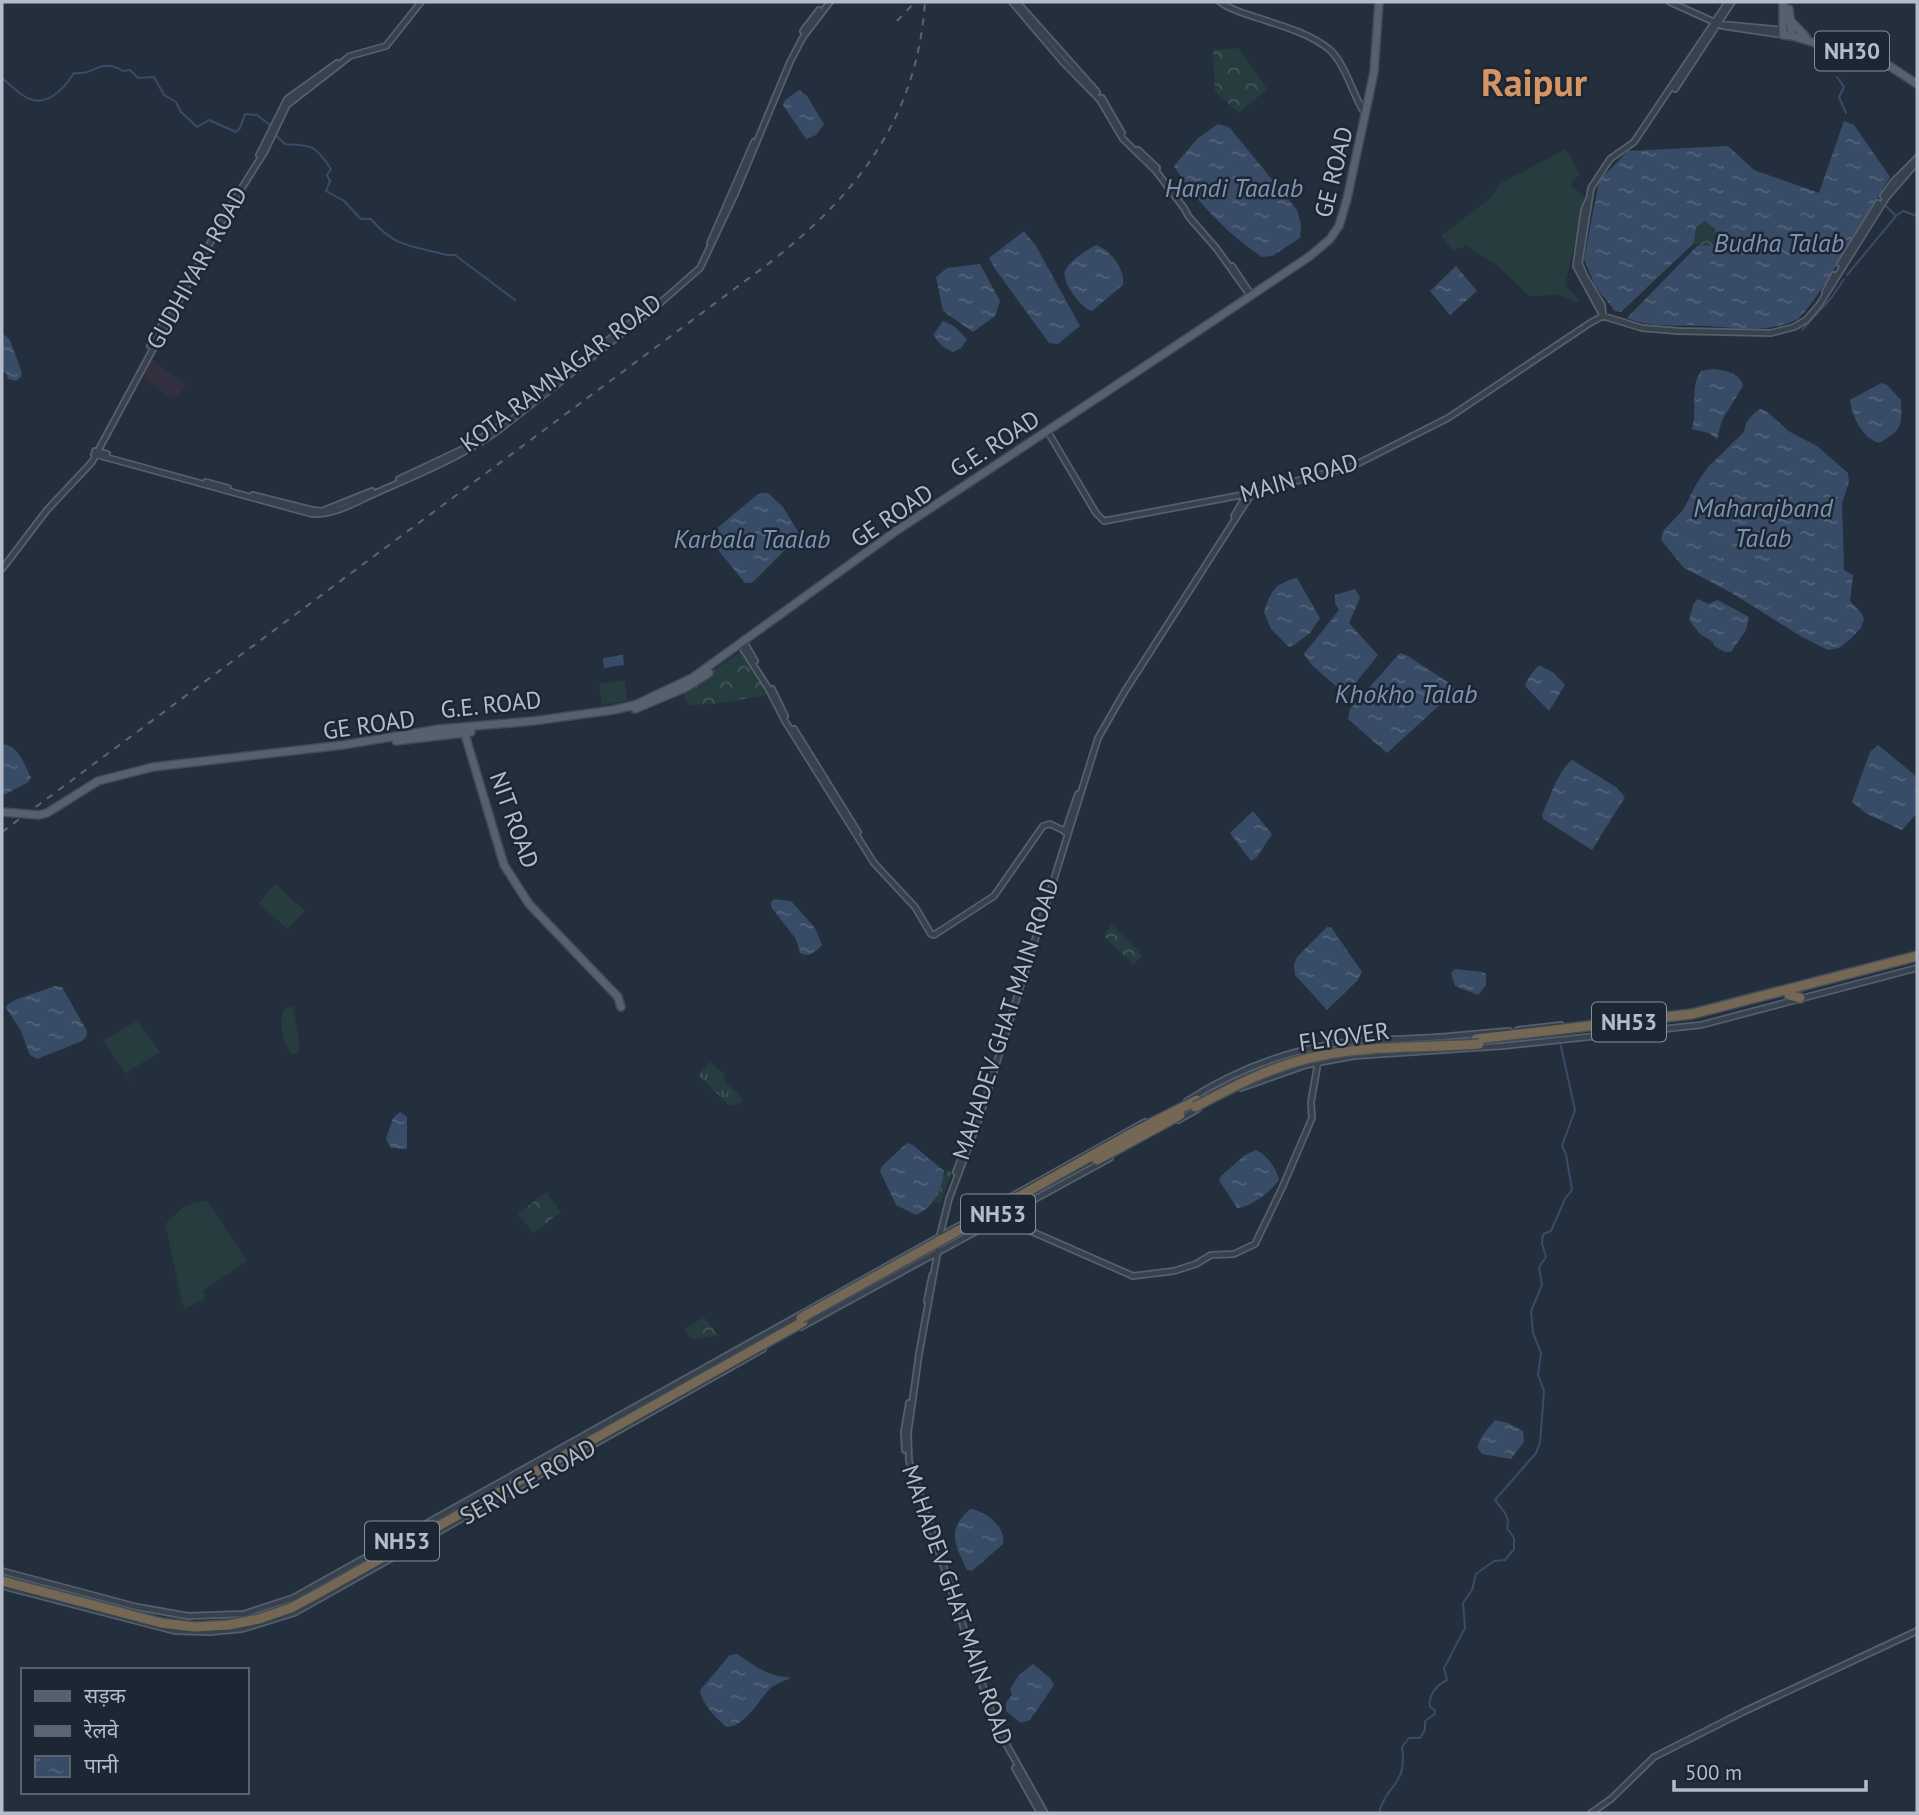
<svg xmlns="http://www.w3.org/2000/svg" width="1919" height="1815" font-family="'PT Sans','Noto Sans Devanagari',sans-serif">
	<defs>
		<pattern id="grass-tufts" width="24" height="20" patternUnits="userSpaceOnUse" patternTransform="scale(1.75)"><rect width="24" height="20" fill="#263c3f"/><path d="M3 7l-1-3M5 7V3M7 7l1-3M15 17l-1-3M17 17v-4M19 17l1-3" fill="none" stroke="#435659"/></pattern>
		<pattern id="forest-crowns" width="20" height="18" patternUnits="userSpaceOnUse" patternTransform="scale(1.75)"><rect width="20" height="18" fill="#263c3f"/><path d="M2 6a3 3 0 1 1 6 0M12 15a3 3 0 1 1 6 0" fill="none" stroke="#435659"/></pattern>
		<pattern id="water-ripples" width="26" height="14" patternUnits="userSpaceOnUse" patternTransform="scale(1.75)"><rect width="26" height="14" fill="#394c67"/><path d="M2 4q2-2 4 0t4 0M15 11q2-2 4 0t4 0" fill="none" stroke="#53647b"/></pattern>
	</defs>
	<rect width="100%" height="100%" fill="#242f3e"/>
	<!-- medical -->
	<path fill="#32303f" d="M149,357L186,385L174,400L143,378L145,375L142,373Z"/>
	<!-- grass -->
	<path fill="url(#grass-tufts)" d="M710,1062L725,1075L723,1079L743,1100L738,1105L730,1106L698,1075Z"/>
	<!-- forest -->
	<path fill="url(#forest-crowns)" d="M1238,48L1267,89L1239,113L1215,91L1213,50Z
		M1705,221L1715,229L1717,241L1712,245L1697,246L1694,243C1694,233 1694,224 1705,221Z
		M742,651C754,661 761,681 769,695L713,704L688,705L683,692Z
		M1111,924L1142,955L1134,965L1104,936Z
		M946,1170L952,1172L940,1204L934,1201Z
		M546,1192L561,1212L533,1233L518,1214Z
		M704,1317L719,1336L692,1339L684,1330Z"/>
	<!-- garden -->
	<path fill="#263c3f" d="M1566,149L1580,174L1570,185L1586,197L1565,285L1580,301L1576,302L1560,295L1529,296L1499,267L1467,246L1453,250L1441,236L1490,198L1501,183Z
		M625,680L627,701L602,705L599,684Z
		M275,884L305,911L288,929L258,904Z
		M293,1006L300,1046L297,1054H291C283,1043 278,1022 284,1009Z
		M137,1021L160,1052L126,1073L132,1084L103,1040Z
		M207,1200L247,1261L203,1291L205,1299L184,1309L165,1224L185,1206Z"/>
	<!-- water -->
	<path fill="url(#water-ripples)" d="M799,90L807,96L824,124L816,135L806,139L783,105L785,100Z
		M1844,121L1854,125L1890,177C1876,200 1812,312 1796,320C1767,333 1737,328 1706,326C1681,325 1650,328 1627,318L1697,246L1712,245L1717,241L1715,229L1705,221L1696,227L1694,243L1621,312L1615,311L1595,286L1584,259L1599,181L1628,151L1728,146L1754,170L1819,193Z
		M1218,124L1229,127L1297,210L1301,225L1300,238L1272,256L1262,257C1228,234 1195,201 1174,166L1197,139Z
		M1024,231L1036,246L1080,326L1058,344L1049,343L995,269L989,258Z
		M1096,245C1111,251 1125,268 1123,285L1092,311C1081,308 1061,282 1065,271C1070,260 1086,251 1096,245Z
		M980,264L1000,301L995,316L973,332L943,311L936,277L947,268Z
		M1456,266L1477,291L1450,315L1430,291Z
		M943,321L954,326L967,339L961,348L953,352L942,346L933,335Z
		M5,335L10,340L22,373L21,377L16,381L8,379L6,373L2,371V336Z
		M1713,369C1725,371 1740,372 1743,386L1722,420L1717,439L1709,433L1692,429C1698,410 1689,388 1701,371Z
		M1881,383L1887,385L1901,400C1902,426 1902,430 1879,443C1862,438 1852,416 1850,400Z
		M1760,409L1766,411L1790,432L1817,446L1848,473L1849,482L1842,503L1844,570L1853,575L1850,601L1862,614L1864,619L1861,628L1848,641L1839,648L1828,650L1802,637L1730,592L1684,568L1661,540L1663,531L1683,510L1697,483L1708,467L1744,432C1746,420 1751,416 1760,409Z
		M763,493H768L783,507L800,535L755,580L751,583H745L719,551L712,537L716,529L758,494Z
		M1297,578L1320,618L1310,633L1291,647L1288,646L1271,629L1264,612C1270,592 1275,583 1297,578Z
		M1355,589L1360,598L1349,623L1378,655L1346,695L1313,666L1304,654L1339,610L1335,603V595Z
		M1698,599L1708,604L1718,600L1749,617L1746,630L1731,652H1725L1714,646L1713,642L1700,634L1689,620L1694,603Z
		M1400,653L1408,656L1452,685L1455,691L1387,753L1348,719L1350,709Z
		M623,655L624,665L604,668L603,658Z
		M1539,665L1554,673L1565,685L1549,711L1525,686L1529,677Z
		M2,744C19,745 24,764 31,778L27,783L2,796Z
		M1878,745L1917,777V813L1902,830L1867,814L1852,802L1870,752Z
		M1572,760L1616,787L1625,797L1592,850L1543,819L1542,815C1550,798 1557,772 1572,760Z
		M1253,811L1272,834L1257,857L1251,861L1230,833Z
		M774,899L791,901L815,928L822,945C815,952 810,958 800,953L796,939L771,907V902Z
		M1327,927H1331L1362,972L1358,980L1327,1010L1295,975L1294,965L1297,957Z
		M1455,969L1483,972L1486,974V985L1478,995L1455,986L1451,973Z
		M55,986L62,987L87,1031L86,1037L82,1041L37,1059L30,1055L20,1029L6,1008L7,1005L15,1000Z
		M400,1112L407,1117V1149L391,1148L386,1139L393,1118Z
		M907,1143L913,1145L944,1171C942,1190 934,1207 916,1215L896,1205L880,1171L882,1166Z
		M1256,1150C1268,1156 1275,1167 1279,1179C1274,1190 1249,1208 1237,1208L1219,1180L1221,1176L1245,1155Z
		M1495,1420L1508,1423L1523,1431L1524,1442L1511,1459L1482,1454L1477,1447L1482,1436Z
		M970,1509C985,1510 1007,1528 1003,1544L972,1571L967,1570C955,1544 946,1531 970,1509Z
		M737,1654C752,1664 769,1678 789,1677V1679C783,1681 778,1683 773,1686C759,1698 746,1727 726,1727C715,1716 702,1705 700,1690L730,1655Z
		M1033,1664L1050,1678L1054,1685L1030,1720L1021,1723L1006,1711V1702L1012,1695L1010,1689L1019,1675Z"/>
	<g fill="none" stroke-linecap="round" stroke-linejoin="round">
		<!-- stream -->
		<path stroke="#394c67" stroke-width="2" d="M1837,77L1844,87L1839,97L1846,113
			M2,78C9,84 16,91 24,96C45,110 64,89 74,73C95,76 99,57 123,71L130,70L138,78L154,77L164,95L176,102L181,112L197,127L209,120L236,132L240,128L245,114L257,115L270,125
			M274,134L285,144C313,146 314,144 331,169L327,175L330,181L326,191L344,201L361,219H371C396,249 412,245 447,255H455L515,300
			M1885,205L1896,216
			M1847,275L1896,216L1903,211L1917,216
			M1802,330L1832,297L1844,279
			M1379,1813C1386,1784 1408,1786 1402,1747L1409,1738H1420L1425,1730V1721L1435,1714V1710L1430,1707C1428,1695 1437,1685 1447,1680L1444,1668L1465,1628L1463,1603L1472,1590L1476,1574L1494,1561L1505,1560L1514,1549V1538L1507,1528C1511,1516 1501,1509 1495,1500L1536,1453L1540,1443L1544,1391L1538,1375L1541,1353L1533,1333L1531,1311L1542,1285L1539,1267L1546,1257L1542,1244L1543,1234L1551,1231L1565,1199L1572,1190L1566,1154L1562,1146L1575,1110L1560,1042"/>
		<!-- minor casing -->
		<g stroke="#565f6c" stroke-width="8">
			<path id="minor" d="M1012,2L1063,62L1100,100L1123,139L1156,171L1184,208L1189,217L1217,249L1251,297
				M1017,2L1097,92
				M1220,2C1231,10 1243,13 1255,17C1279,25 1310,33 1330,50C1346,65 1352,93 1364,112
				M1670,2L1723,26L1783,35
				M1719,24L1783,30
				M803,31L819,10
				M1675,89L1732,2
				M1102,98L1122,133
				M1138,150L1157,168
				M259,155L287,99L337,63
				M1883,196L1893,182L1917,158
				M1589,199L1584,210L1576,266L1603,316L1642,328L1678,331L1771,333L1794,327L1806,320L1819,305L1886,198L1917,162
				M710,243L754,142
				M1840,264L1878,203
				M1232,266L1250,293
				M1825,292L1834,275
				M1603,315L1602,305L1585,277L1579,263L1591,188L1610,159L1634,142L1728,2
				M150,346L166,317
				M566,373L656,303
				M1048,432L1096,513L1104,521L1247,494L1353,466L1448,418L1590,323L1603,316
				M95,451L107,454
				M94,454L312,514C336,515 357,501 378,492C419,474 459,458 496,432L652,310L700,268L735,194L790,62L803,37L830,2
				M399,479L467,447L502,424
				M206,482L228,488
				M253,495L312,510L322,511L372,491
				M1234,516L1247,494
				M2,569L47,510L92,462L228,210L265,151L287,105L350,56L386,46L421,2
				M744,642L755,661
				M740,644L768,688L785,721L874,863L915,907L931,934L934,935L994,896L1043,826L1050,824L1067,832
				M772,689L785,716
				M794,729L858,832
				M1065,832L1078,794
				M1518,1030L1561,1025
				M1241,1088L1306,1065L1353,1056L1502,1046L1701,1025L1917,968
				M1187,1101C1229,1074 1278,1054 1327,1045C1359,1039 1391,1040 1423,1038C1452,1037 1480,1033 1509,1031
				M1178,1120L1198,1109
				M956,1172L969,1138
				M1001,1218L1133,1276L1174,1271L1196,1264L1211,1255L1234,1254L1255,1244L1282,1188L1312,1118L1311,1102L1318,1062
				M940,1235L949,1199L980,1116L1098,738L1125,691L1252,493
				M938,1250L919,1354L908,1433L909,1461L996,1726L1045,1813
				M927,1301L932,1276
				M801,1327L1110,1158
				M905,1450L904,1432L909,1403
				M2,1571L137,1607L188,1616L244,1614L293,1598L1145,1122
				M2,1586L175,1631L210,1632L242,1629L294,1613L763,1349
				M1015,1768L1040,1813
				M1591,1813L1611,1799L1654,1757L1745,1711L1917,1631"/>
		</g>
		<!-- major casing -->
		<g stroke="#414a57" stroke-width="10">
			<path id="major" d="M1783,2V35L1792,36L1888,65L1917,84
				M1789,9L1792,36
				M1790,20L1806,37
				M635,709L685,688L709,673
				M463,728L504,865L529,904L618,997L621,1007
				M396,741L471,732
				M98,781L153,767L343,745L439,729L533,721L613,710L635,705L692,678L896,531L1180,343L1310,256L1330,239L1339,226L1347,199L1366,110L1374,72L1379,2"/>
		</g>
		<!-- highway casing -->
		<g stroke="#434c59" stroke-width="12">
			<path id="highway" d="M1789,995L1800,998
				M1476,1039L1692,1014L1917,956
				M1097,1160L1180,1115
				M943,1239L1132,1133L1197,1100
				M2,1581L161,1623L195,1627L229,1625L259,1619L291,1608L319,1593L803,1322"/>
		</g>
		<!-- minor -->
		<use href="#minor" stroke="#38414e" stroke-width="4.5"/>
		<!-- major -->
		<use href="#major" stroke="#56606e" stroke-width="7"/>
		<!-- highway -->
		<use href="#highway" stroke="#746855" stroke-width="9"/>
		<!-- rail -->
		<path stroke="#5a6575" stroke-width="2" stroke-dasharray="7 7" stroke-linecap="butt" d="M897,21L915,2
			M2,832L768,264C857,195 917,118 925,2"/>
		<!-- major-bridge casing -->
		<g stroke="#414a57" stroke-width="10" stroke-linecap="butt">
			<path id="major-bridge" d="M2,812L39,815L47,813L98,781"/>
		</g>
		<!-- highway-bridge casing -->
		<g stroke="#434c59" stroke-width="12" stroke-linecap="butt">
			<path id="highway-bridge" d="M1195,1107C1234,1086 1274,1065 1319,1056C1371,1045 1426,1048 1479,1044
				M801,1318L943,1239"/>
		</g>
		<!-- major-bridge -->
		<use href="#major-bridge" stroke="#56606e" stroke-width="7"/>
		<!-- highway-bridge -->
		<use href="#highway-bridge" stroke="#746855" stroke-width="9"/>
	</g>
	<g text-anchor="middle" stroke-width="5" stroke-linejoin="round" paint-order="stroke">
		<!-- shield labels -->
		<g fill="#1d2633" stroke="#878f9c" stroke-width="2">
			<rect x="1815" y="31.5" width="74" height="39" rx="5"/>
			<rect x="1592" y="1002.5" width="74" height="39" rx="5"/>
			<rect x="961" y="1194.5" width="74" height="39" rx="5"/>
			<rect x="365" y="1521.5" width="74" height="39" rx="5"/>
		</g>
		<g font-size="23" font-weight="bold" fill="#b4bcc9">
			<text x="1852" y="59">NH30</text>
			<text x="1629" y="1030">NH53</text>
			<text x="998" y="1222">NH53</text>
			<text x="402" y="1549">NH53</text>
		</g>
		<!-- street labels -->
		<g font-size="24" fill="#b4bcc9" stroke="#1d2633">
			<text transform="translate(1334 172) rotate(-76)" y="8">GE ROAD</text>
			<text transform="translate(197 268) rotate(-61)" y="8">GUDHIYARI ROAD</text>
			<text transform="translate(561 373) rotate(-37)" y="8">KOTA RAMNAGAR ROAD</text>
			<text transform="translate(995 444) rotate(-33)" y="8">G.E. ROAD</text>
			<text transform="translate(1299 478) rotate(-16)" y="8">MAIN ROAD</text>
			<text transform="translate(892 516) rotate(-34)" y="8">GE ROAD</text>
			<text transform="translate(491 705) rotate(-6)" y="8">G.E. ROAD</text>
			<text transform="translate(369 725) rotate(-8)" y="8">GE ROAD</text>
			<text transform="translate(514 820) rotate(70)" y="8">NIT ROAD</text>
			<text transform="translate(1006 1019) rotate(-72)" y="8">MAHADEV GHAT MAIN ROAD</text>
			<text transform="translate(1344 1037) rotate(-8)" y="8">FLYOVER</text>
			<text transform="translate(528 1482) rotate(-29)" y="8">SERVICE ROAD</text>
			<text transform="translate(957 1605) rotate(71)" y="8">MAHADEV GHAT MAIN ROAD</text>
		</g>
		<!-- water labels -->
		<g font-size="26" font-style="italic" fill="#7c92b1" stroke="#1d2633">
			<text x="1234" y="197">Handi Taalab</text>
			<text x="1779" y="252">Budha Talab</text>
			<text x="1763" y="517">Maharajband<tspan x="1763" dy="30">Talab</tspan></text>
			<text x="752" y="548">Karbala Taalab</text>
			<text x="1406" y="703">Khokho Talab</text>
		</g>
		<!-- town labels -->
		<g font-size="38" font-weight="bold" fill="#d59563" stroke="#1d2633">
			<text x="1534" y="96">Raipur</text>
		</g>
	</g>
	<!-- border -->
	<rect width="1919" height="1815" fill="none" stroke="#b4bcc9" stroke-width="7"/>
	<!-- legend -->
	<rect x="21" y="1668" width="228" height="126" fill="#1d2633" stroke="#59626f" stroke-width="2"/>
	<rect x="35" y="1691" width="35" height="10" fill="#56606e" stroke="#59626f" stroke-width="2"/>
	<text x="84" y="1703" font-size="21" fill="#b4bcc9">सड़क</text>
	<rect x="35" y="1726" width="35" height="10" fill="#5a6575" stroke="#59626f" stroke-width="2"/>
	<text x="84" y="1738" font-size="21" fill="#b4bcc9">रेलवे</text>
	<rect x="35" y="1756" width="35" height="21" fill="url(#water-ripples)" stroke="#59626f" stroke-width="2"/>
	<text x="84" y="1773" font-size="21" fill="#b4bcc9">पानी</text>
	<!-- scale -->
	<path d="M1674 1780v10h192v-10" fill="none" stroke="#b4bcc9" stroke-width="3.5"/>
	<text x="1685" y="1780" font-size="21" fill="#b4bcc9" stroke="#1d2633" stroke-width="5" paint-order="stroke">500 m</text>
</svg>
